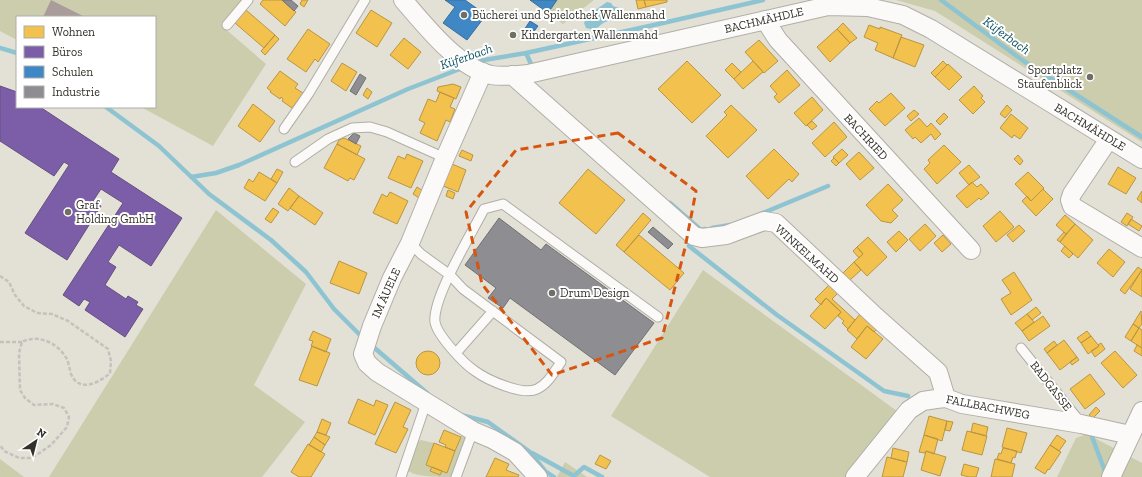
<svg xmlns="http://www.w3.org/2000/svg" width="1142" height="477" font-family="'Zilla Slab',serif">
	<rect width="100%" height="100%" fill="#e3e0d5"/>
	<!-- green -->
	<path fill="#cbcdad" d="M0,0H244L222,26L266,64L213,146L141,107H155V17H17V40L0,31Z
		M557,0H594L563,24L548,13Z
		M896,0H1142V142L935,11Z
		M216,210L306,284L254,385L305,422L262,477H49Z
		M703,270L897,411L858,477H710L611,416Z
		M462,433L467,435L452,477C439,477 417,477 408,471L419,441L421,440L434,443L426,465L447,472Z
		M1087,434L1142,463V477H1057L1076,438Z
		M0,459L24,477H0Z
		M565,462L587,477H557Z"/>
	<!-- water -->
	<path fill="#8ec4d2" d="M607,2L611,3L613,6L619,8L621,11C618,19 612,20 605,22C601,24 598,28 594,30L586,28L584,23L588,15Z"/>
	<!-- homes -->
	<path fill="#f2c14e" stroke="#b99643" d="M263,0H282L296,12L285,26L260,4Z
		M302,0H308L304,7L300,4Z
		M636,0H644L646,7L638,9Z
		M644,0H667V2L646,7Z
		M246,10L275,35L264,48L235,23Z
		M371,10L392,23L377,47L356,33Z
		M843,23L857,38L850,43L837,29Z
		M869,25L880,29V27L902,35L893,58L875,50L878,43L864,37Z
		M308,29L330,44L318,62L315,59L306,72L287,59Z
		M837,29L850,43L830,62L817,47Z
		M275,35L279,39L265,55L261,51Z
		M901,37L924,45L915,67L893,58Z
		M404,38L421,52L408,69L390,55Z
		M759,40L778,61L764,73L745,52Z
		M687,61L721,95L692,123L658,89Z
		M753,61L763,72L743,89L734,79Z
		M943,61L947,65L935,77L931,73Z
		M342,63L357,72L346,91L331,81Z
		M732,63L741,72L734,79L725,70Z
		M948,64L962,77L949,90L935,77Z
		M787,70L800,85L779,103L774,97L777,94L770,86Z
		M280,71L298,84L295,88L303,93L292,108L282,101L283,99L281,97L280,99L270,92L271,91L267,88Z
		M453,84L461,87L456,99L437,91L438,87Z
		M974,86L983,96L981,98L985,102L973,114L959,100Z
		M367,88L372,92L368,99L363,95Z
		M440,92L454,98L450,107L455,109L450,122L446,120L437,141L420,133L425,123L419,120L428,99L436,102Z
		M891,93L905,108L885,126L869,109L877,101L879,103Z
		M812,97L823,110L806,126L794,113Z
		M253,104L275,121L260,142L238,126Z
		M731,105L757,130L728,158L706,136L727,115L724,112Z
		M1007,105L1012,110L1005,118L1000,114Z
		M914,110L919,114L911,121L907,116Z
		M944,113L948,117L940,125L936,121Z
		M1011,114L1028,128L1020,139L1014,135L1012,138L1000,128Z
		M919,118L927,127L931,123L941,134L935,140L931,134L921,143L915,137L913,139L905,130Z
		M812,121L817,126L812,130L807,125Z
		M834,122L847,137L825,157L812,143Z
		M344,138L361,146L357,155L337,144L339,140Z
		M337,144L365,159L354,180L350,178L348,181L324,168Z
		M944,145L961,162L937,184L924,169L930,163L928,160Z
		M774,149L799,174L792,182L789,179L768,199L746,176Z
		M842,149L848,155L839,163L833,157Z
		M462,150L473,155L471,161L459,156Z
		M859,152L874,168L860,180L846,164Z
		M407,154L423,161L411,188L388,178L398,156L405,159Z
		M1018,155L1023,161L1020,165L1014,159Z
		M834,158L839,163L836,166L831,161Z
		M452,164L466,170L458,192L443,186Z
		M969,165L980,177L969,185L959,173Z
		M1118,167L1136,178L1126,194L1108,184Z
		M277,169L283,172L277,183L271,179Z
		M588,169L625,200L596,234L559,203Z
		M259,172L277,183L265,201L244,188L249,179L253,182Z
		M1028,172L1044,188L1031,201L1015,184Z
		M972,182L977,187L981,184L989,193L981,200L979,198L967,208L956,196Z
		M888,184L903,200L892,210L898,216L891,223L881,221L866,205Z
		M417,187L423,191L419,198L413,194Z
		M289,188L299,196L288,211L278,204Z
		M1043,189L1053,199L1036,216L1022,201L1027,196L1031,201Z
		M448,190L455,193L453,199L446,196Z
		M1142,191V203L1137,199Z
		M390,192L408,201L397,224L373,213L382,194L387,197Z
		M299,196L323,213L315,225L290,208Z
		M273,208L279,212L271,223L265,219Z
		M1000,211L1014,227L996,242L983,226Z
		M643,213L651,220L624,252L616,245Z
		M1127,213L1133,217L1127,226L1121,222Z
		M1065,215L1075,224L1066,234L1056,225Z
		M1131,219L1142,226L1139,231L1128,224Z
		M925,224L936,236L920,251L909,239Z
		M1075,224L1093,240L1078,258L1060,242Z
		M1019,225L1025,231L1013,242L1007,235Z
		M899,231L908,240L896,252L887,242Z
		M1064,232L1066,234L1060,242L1057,240Z
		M639,235L684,273L670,290L624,252Z
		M943,235L951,244L942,252L934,243Z
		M868,237L887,257L867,276L854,262L863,254L857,247Z
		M1065,246L1073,254L1069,258L1061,251Z
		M857,247L863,254L859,258L853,251Z
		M1109,249L1125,262L1113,277L1097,263Z
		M339,261L367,273L359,294L330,283Z
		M854,262L861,270L850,280L843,273Z
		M1138,267L1142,270L1125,294L1120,290Z
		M1142,270V297L1130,289Z
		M1014,272L1032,300L1011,315L1001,299L1011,293L1002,280Z
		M829,285L838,293L832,299L855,320L848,329L842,323L844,321L838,316L841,312L826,298L821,305L815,299Z
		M826,298L841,312L825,329L810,316Z
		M1036,307L1041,313L1032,320L1027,314Z
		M1141,311L1142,324L1139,328L1133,324Z
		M860,314L877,329L874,332L867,326L857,339L847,330Z
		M1027,314L1034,322L1022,331L1015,323Z
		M1043,316L1050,326L1029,341L1022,331Z
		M1133,324L1139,328L1131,341L1125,337Z
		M867,326L883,339L866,359L851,347Z
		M1139,328L1142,330V348L1131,341Z
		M313,331L331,339L326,352L311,346L313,341L309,340Z
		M1087,331L1091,336L1081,343L1077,338Z
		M1091,336L1099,346L1088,354L1081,343Z
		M1064,340L1077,357L1060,370L1047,353Z
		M1054,341L1057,345L1047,353L1044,349Z
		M1101,343L1105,349L1095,357L1091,351L1099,346L1098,345Z
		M1137,345L1142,348V356L1134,351Z
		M312,346L330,353L317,386L299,380Z
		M1115,351L1137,375L1123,388L1101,363Z
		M416 363a12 12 0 1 1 24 0a12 12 0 1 1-24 0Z
		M1077,357L1079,360L1072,365L1070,362Z
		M1090,374L1105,394L1085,409L1070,389Z
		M358,399L374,406L376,400L388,405L375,435L348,423Z
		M395,402L411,410L403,427L408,429L396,453L375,444Z
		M1096,407L1100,411L1093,418L1089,415Z
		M929,416L947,421L942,441L924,435Z
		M322,419L331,423L326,435L317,432Z
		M947,421L953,422L950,431L945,430Z
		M973,423L988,427L986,436L971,432Z
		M1007,428L1027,433L1021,453L1002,447Z
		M444,430L461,437L455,451L445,447L446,445L439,442Z
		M967,431L987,436L982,455L962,450Z
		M317,432L330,437L325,445L314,437Z
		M924,435L938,439L934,454L926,451L925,453L919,452Z
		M1057,435L1066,441L1059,451L1050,445Z
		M314,437L325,445L321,452L309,445Z
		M434,443L455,451L447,473L426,465Z
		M308,444L325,454L311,477H299L291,472Z
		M1050,445L1061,452L1049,470L1048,469L1045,474L1035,468Z
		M893,448L909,452L907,462L891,458Z
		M1003,448L1017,451L1015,458L1013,457L1011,463L997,459L999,453L1001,454Z
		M926,451L946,457L940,476L921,470Z
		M600,455L611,461L606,469L595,464Z
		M887,457L907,462L903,477H882Z
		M495,458L509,464L506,470L519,475L518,477H486Z
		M995,459L1015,464L1012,477H991Z
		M964,464L979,468L976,477H969L961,475Z
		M432,467L442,471L440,475L430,471Z"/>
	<!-- offices -->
	<path fill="#7b5ea7" stroke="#655081" d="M0,86L17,92V107H40L119,159L111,172L182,218L151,266L119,245L108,262L116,267L105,285L126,299L128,296L138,302L136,305L143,309L125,337L85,310L90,302L84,299L79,306L63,295L123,203L101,189L93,201L101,206L67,260L25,233L69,165L64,162L54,176L0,141Z"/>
	<!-- schools -->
	<path fill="#3f88c5" stroke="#3b6e96" d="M445,0H465L486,15L467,40L443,23L455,7Z
		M530,0H557L548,13Z
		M530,21L538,26L529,38L522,33Z"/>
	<!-- industry -->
	<path fill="#8d8d92" stroke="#727172" d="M282,0H291L298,6L294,11Z
		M360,74L366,78L356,95L350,91Z
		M354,133L360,136L356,144L348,139Z
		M499,218L541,250L546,244L654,323L615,375L510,298L503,308L488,298L496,288L465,265Z
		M653,227L673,244L668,249L648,232Z"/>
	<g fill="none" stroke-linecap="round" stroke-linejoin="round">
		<!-- stream -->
		<path stroke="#8ec4d2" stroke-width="4.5" d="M941,0L1022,60L1142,137
			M0,48L17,53
			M526,53L531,64
			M475,63L484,60L526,53L663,23L763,0
			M106,107L159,146L209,194L271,240L306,272L334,309L363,338
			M191,177L216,173L239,165L408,89L465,67
			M670,203L701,230L705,229
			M758,215L828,186
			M712,228L730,225
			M689,246L777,315L884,391L908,396
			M370,344L427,393
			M461,415L488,422L530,452L545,471L554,477
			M1087,433L1091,434L1106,474
			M532,453L574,476L584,467L602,477"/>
	</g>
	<!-- building -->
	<path fill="#a99c9b" d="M51,0L83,16V17H43Z"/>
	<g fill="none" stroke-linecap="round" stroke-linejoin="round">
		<!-- service casing -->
		<g stroke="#b0aea6" stroke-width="11">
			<path id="service" d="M227,25L248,0
				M284,129L309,93L365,0
				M295,162L328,139L352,128L370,127L387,132L445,158
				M410,243L421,254L450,275L463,289L561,362C554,372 548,384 537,389C523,396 487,380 475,371C464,364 437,335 435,322C432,298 472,233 484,209L503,204L658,317
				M1021,348L1081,423
				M456,353L493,311
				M401,477L426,403
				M456,477L473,431"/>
		</g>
		<!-- minor casing -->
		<g stroke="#b0aea6" stroke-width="20">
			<path id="minor" d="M403,0C425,25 457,67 491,75C503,77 516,75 528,74L828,6L868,7L903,15L931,29L1142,159
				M765,20L778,40L971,250
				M483,72L445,158L410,243L392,278L372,326L363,354L367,363L377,372L473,431L492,439L515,452L538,477
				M512,75L694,236L702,238L726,235L764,221L776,223L876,317L938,372L946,398
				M1109,139L1072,194L1070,200L1072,206L1142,248
				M855,477L909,410L923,401L936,399L946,398L962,404L1081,424L1130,435
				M1111,477L1142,411"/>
		</g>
		<!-- path -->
		<path stroke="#c3c2be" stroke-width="2.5" stroke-dasharray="4 2" stroke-linecap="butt" d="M0,276L9,282L15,295L24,306L37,313L52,314L68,321L108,349L111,361L110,373C99,383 79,393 71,374C69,368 69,361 65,356C56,342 37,334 22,342L19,353L20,390L25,398L34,405L53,404L64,408L69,417L67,427L51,445L32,458H19L4,451L0,445
			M0,342H22"/>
		<!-- service -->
		<use href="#service" stroke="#fbfaf9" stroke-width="9"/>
		<!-- minor -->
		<use href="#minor" stroke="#fbfaf9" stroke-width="18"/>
	</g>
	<!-- marked area -->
	<path fill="none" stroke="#d6550f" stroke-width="3" stroke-dasharray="8 5" stroke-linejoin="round" d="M618,133L696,191L685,248L662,338L552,375L482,284L466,212L516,150Z"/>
	<!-- markers -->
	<g fill="#716e65" stroke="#fff" stroke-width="1.5">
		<circle cx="464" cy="15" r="4"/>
		<circle cx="513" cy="35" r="4"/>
		<circle cx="1090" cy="77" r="4"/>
		<circle cx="68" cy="212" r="4"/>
		<circle cx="552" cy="293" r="4"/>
	</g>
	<g text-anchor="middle" stroke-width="4" stroke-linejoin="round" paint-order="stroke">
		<!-- poi labels -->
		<g font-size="12" fill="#333129" stroke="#fff" text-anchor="start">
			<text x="472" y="19">Bücherei und Spielothek Wallenmahd</text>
			<text x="521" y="39">Kindergarten Wallenmahd</text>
			<text x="1082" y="74" text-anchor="end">Sportplatz<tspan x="1082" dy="14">Staufenblick</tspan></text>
			<text x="76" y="209">Graf<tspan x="76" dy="14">Holding GmbH</tspan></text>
			<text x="560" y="297">Drum Design</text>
		</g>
		<!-- street labels -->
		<g font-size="12" fill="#333129" stroke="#fff">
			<text transform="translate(764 20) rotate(-13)" y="4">BACHMÄHDLE</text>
			<text transform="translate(1090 127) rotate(31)" y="4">BACHMÄHDLE</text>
			<text transform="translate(866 137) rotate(47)" y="4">BACHRIED</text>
			<text transform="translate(807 254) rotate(42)" y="4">WINKELMAHD</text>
			<text transform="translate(386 293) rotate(-66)" y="4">IM ÄUELE</text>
			<text transform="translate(1051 386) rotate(52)" y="4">BADGASSE</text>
			<text transform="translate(988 407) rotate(11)" y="4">FALLBACHWEG</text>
		</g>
		<!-- water labels -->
		<g font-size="13" font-style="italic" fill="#0d5162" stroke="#fff">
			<text transform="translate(1007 35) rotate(36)" y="5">Küferbach</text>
			<text transform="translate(466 56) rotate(-19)" y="5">Küferbach</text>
		</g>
	</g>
	<!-- legend -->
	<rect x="16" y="16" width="140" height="92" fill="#ffffff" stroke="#adada9"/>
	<rect x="24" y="26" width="20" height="12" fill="#f2c14e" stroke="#adada9"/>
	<text x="52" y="36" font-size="12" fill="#333129">Wohnen</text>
	<rect x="24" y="46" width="20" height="12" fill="#7b5ea7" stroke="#adada9"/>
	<text x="52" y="56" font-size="12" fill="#333129">Büros</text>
	<rect x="24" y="66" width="20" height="12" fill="#3f88c5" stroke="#adada9"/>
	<text x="52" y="76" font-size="12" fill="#333129">Schulen</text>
	<rect x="24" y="86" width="20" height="12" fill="#8d8d92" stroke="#adada9"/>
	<text x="52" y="96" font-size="12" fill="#333129">Industrie</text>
	<!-- north arrow -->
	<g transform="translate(36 441) rotate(35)" stroke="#ffffff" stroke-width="3" paint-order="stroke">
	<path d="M0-3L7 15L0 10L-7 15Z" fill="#333129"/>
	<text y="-6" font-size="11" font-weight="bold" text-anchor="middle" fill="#333129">N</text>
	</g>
</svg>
